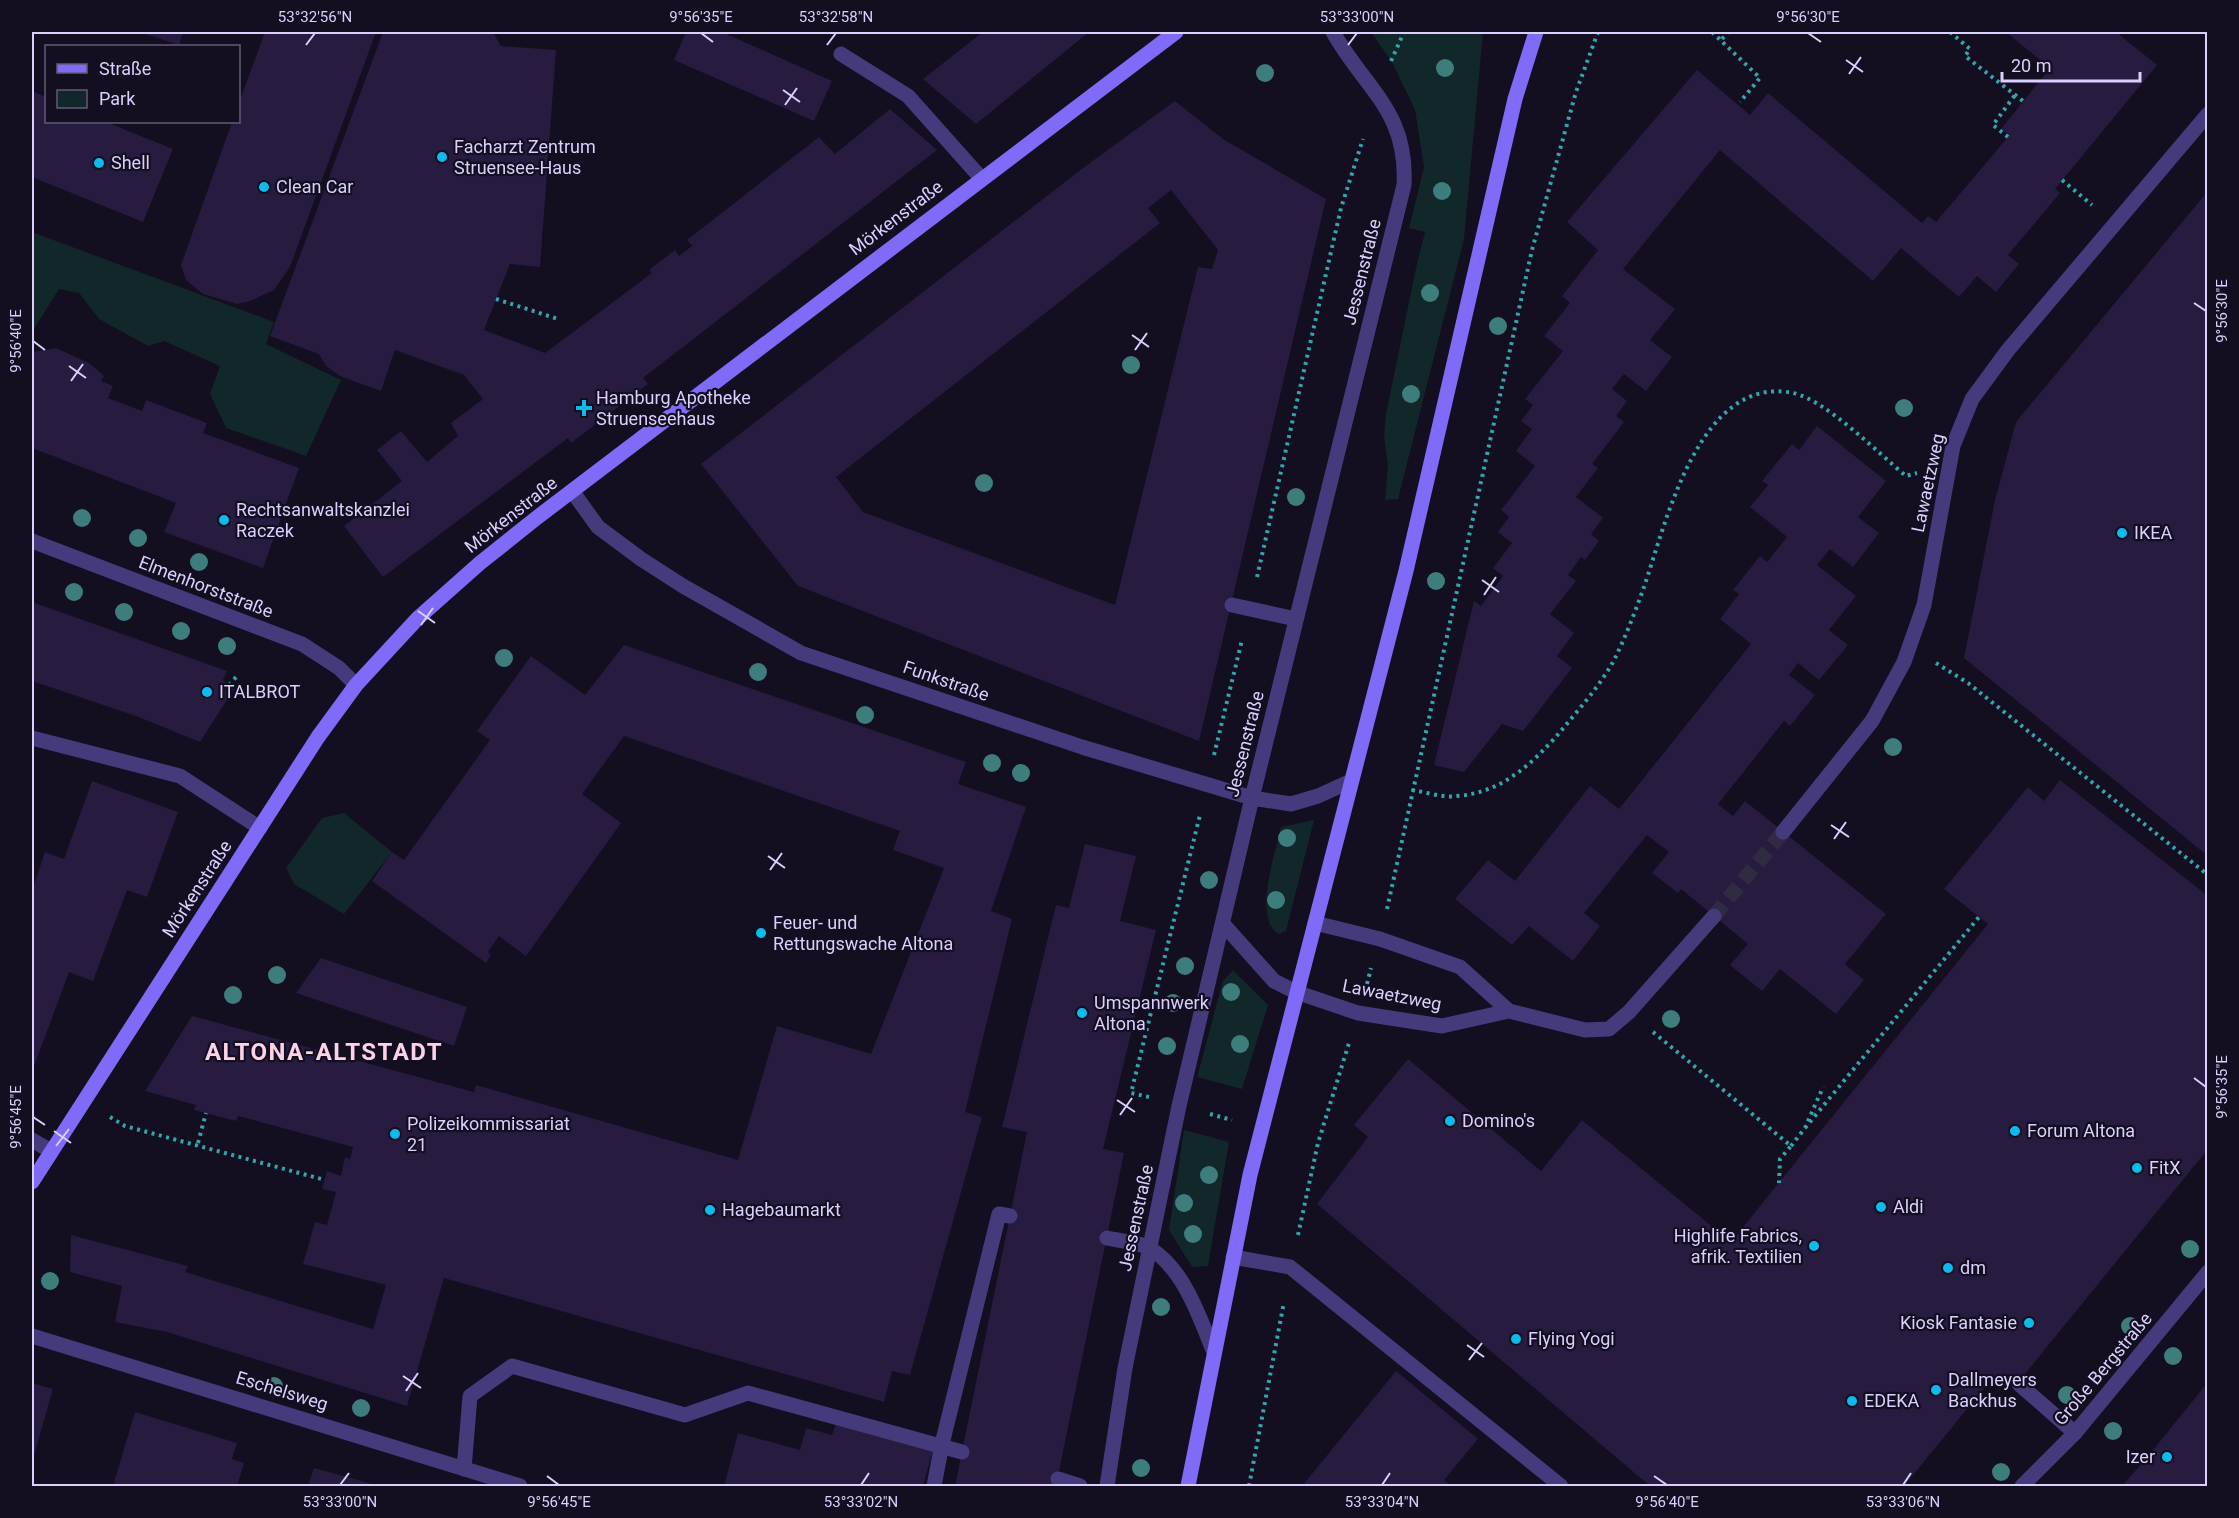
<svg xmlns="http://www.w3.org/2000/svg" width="2239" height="1518" font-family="Roboto,sans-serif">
	<rect width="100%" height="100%" fill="#130e20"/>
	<!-- green -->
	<path fill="#112729" d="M1371,32H1483L1464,239L1398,499L1385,500L1388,466L1384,436L1386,414L1416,268L1425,232L1409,228L1424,167L1415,110L1393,64Z
		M32,232L274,322L266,344L341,380L306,456L226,428L210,394L220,366L164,341L148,346L99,319L79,293L59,289L32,332Z
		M344,813L392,852L344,914L294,884L286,868L322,818Z
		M1314,820L1286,931L1279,934C1252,919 1276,851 1281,827Z
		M1233,970L1268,1005L1242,1089L1197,1077L1223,981Z
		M1184,1130L1229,1142L1208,1266L1192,1267L1169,1230Z"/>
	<!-- building -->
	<path fill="#271b40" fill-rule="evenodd" d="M139,32H183L179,45Z
		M265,32H376L290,267L274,290L250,301L237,304L203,294L186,280L181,265L232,122H238V105Z
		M383,32H493L501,46L556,50L540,267L510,264L484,330L545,353L652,273L649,270L675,250L679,256L692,246L687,240L819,137L835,154L890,109L937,150L643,378L648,384L609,414L571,443L568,438L383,577L344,526L402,481L377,450L401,431L427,462L458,436L451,423L483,399L464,375L395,350L381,391L340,376L326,366L319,354L270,336Z
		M686,32H722L832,81L814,121L674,60Z
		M983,32H1089L976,124L923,79Z
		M2006,32H2116L2157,65L2055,189L2060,193L2008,255L2019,264L1996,292L1977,276L1959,297L1901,248L1873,281L1720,150L1623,269L1675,309L1650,340L1672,357L1646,391L1624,374L1612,389L1627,401L1616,416L1624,422L1592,464L1598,468L1576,497L1603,518L1591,534L1599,541L1585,560L1581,557L1568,575L1576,581L1550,614L1574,633L1557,656L1572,668L1523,731L1502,724L1464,772L1434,765L1474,601L1481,606L1503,576L1493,568L1512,543L1498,532L1509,517L1501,510L1535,466L1516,451L1532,429L1521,421L1533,405L1525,399L1563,351L1544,336L1570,303L1562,296L1598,250L1567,222L1697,70L1750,115L1768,93L1922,223L1928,216L1936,222L2008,137L2009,135L2001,129L2050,68Z
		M32,91L46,97V122H106L173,149L143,222L32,177Z
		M1175,101L1223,139L1326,199L1199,741L798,586L701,464L1083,168ZM1171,190L1218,250L1212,269L1198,267L1115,605L863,512L836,477L1160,223L1148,208Z
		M2208,191V856L1964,658L1995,500L2016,422Z
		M56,348L89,363L104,376L101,381L113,386L108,398L142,411L146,400L207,423L203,433L299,468L263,568L164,532L176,503L32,448V352Z
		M1817,426L1886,481L1858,517L1879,533L1853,567L1830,549L1817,565L1856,596L1829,630L1848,645L1819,680L1798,663L1789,675L1815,695L1790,726L1784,721L1718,804L1733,816L1745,801L1886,914L1845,964L1864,980L1836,1014L1780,969L1762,991L1730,965L1748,944L1681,889L1678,893L1652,873L1669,852L1647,835L1584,913L1600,926L1573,961L1529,926L1512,945L1455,899L1488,860L1515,881L1590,786L1619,809L1751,644L1720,619L1739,594L1733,590L1760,556L1767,562L1787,537L1750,507L1768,485L1762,481L1792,444L1799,450Z
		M32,602L227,671L223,680L234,689L200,742L136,716L32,681Z
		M624,645L966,762L958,784L1026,807L991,911L1012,919L965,1112L982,1117L910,1375L892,1371L884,1402L444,1278L407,1406L167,1332L115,1322L122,1286L70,1272L71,1235L188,1266L185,1272L373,1329L386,1285L303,1264L315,1222L327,1225L336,1192L322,1189L327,1171L341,1176L345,1157L350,1159L353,1147L238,1116L236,1121L194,1110L196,1105L145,1091L192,1016L474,1092L476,1085L738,1160L777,1026L871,1054L944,868L893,850L900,831L624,736L582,794L621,823L526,956L499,936L488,952L491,955L486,963L372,881L392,852L404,860L490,740L477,731L531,656L585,695Z
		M2060,780L2208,896V1149L2024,1375L1994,1376L1904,1486H1650L1317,1204L1368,1137L1354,1125L1408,1059L1541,1171L1582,1120L1731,1242L1988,924L1944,889L2028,787L2044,801Z
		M92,781L178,812L147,897L127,890L93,981L69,972L32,1072V890L45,852L64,859Z
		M1085,844L1136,856L1120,921L1156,930L1103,1149L1124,1153L1056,1486H955L1027,1132L1002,1127L1056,905L1069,908Z
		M321,958L467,1007L454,1046L296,993Z
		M1396,1371L1478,1439L1444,1480L1452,1486H1302Z
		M2208,1382V1486H2122L2149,1455Z
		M32,1383L53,1389L32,1462Z
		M135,1412L237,1443L232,1459L244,1463L237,1486H113Z
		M836,1424L933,1450L923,1486H724L738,1433L800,1450L806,1428L832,1435Z
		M314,1468L380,1486H308Z"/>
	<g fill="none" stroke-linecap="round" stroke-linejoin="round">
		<!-- street-tunnel -->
		<path stroke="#312b41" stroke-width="15" stroke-dasharray="15 8" stroke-linecap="butt" d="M1714,916L1783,832"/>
		<!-- path -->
		<path stroke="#34a5ac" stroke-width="4" stroke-dasharray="3 4.5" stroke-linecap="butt" d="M1712,32L1760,78L1740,102
			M1950,32L1970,49L1965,56L2023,101
			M1722,39L1728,32
			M1391,61L1404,32
			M2008,137L1993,125L2015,95
			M2062,180L2092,205
			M496,299L558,319
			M1257,577L1341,208L1363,139
			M1936,663L1968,683L2208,875
			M229,685L237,676
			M1214,755L1242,640
			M1412,790C1426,792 1442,798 1457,796C1502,793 1533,763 1561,731C1579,709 1599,687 1613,662C1625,639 1635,612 1644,587C1666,523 1699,374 1793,393C1826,400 1878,453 1906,476L1917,473
			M1387,909L1532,250L1576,92L1598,32
			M1367,984L1371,968
			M1653,1032L1791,1146L1780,1159L1779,1183
			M1149,1097L1131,1093L1200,815
			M1210,1114L1232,1120
			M110,1117L125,1126L325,1180
			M1805,1128L1979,917
			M198,1143L206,1113
			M1791,1146L1805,1128L1823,1087
			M1298,1235L1318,1143L1349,1043
			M1249,1486L1284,1302"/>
		<!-- lane -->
		<path stroke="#453b7c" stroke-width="15" d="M841,54L908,96L981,178
			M1232,605L1296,619
			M32,738L180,776L260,828
			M32,1140L51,1151
			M1107,1238C1120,1241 1140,1242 1151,1249C1184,1270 1199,1316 1213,1350
			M1233,1257L1290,1267L1561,1486
			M464,1469L470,1396L512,1366L685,1415L748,1393L962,1452
			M1058,1479L1080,1486
			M934,1486L942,1444L999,1214L1010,1216"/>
		<!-- street -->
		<path stroke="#453b7c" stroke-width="15" d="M572,491L598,527L641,559L683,586L801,653L1082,747L1252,798L1291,804L1318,796L1351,781
			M32,541L302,644L339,668L356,685
			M1783,832L1872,721L1904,662L1924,605L1953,446L1972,399L2008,350L2208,114
			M1315,923L1380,939L1460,967L1509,1011
			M1224,925L1274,981L1296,992L1358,1013L1442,1026L1509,1011L1585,1030L1609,1029L1629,1012L1714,916
			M32,1336L520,1486
			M2019,1384L2075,1433
			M1107,1486L1125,1368L1179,1106L1252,798L1404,185C1408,111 1365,89 1333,32
			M2022,1486L2075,1433L2208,1272"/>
		<!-- secondary -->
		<path stroke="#7f6bf7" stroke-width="15" d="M32,1182L318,737L356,685L418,618L480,563L539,516L1176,32
			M1188,1486L1250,1175L1406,571L1515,99L1536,32"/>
	</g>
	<!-- trees -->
	<g fill="#3d7d7c">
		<circle cx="1445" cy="68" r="9"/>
		<circle cx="1265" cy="73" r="9"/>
		<circle cx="1442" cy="191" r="9"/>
		<circle cx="1430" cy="293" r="9"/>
		<circle cx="1498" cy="326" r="9"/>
		<circle cx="1131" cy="365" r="9"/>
		<circle cx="1411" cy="394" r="9"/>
		<circle cx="1904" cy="408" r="9"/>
		<circle cx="984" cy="483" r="9"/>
		<circle cx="1296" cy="497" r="9"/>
		<circle cx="82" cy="518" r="9"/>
		<circle cx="138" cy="538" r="9"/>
		<circle cx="199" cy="562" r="9"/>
		<circle cx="1436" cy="581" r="9"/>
		<circle cx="74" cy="592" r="9"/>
		<circle cx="124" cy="612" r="9"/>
		<circle cx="181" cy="631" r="9"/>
		<circle cx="227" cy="646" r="9"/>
		<circle cx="504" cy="658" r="9"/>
		<circle cx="758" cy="672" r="9"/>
		<circle cx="865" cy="715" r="9"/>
		<circle cx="1893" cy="747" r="9"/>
		<circle cx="992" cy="763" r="9"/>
		<circle cx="1021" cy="773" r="9"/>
		<circle cx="1287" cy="838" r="9"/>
		<circle cx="1209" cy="880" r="9"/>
		<circle cx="1276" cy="900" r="9"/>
		<circle cx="1185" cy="966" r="9"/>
		<circle cx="277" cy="975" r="9"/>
		<circle cx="1231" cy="992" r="9"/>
		<circle cx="233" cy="995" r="9"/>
		<circle cx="1173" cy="1003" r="9"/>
		<circle cx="1671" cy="1019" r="9"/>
		<circle cx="1240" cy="1044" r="9"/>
		<circle cx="1167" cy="1046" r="9"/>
		<circle cx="1209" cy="1175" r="9"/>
		<circle cx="1184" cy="1203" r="9"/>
		<circle cx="1193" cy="1234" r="9"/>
		<circle cx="2190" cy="1249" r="9"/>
		<circle cx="50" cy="1281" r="9"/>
		<circle cx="1161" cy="1307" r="9"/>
		<circle cx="2130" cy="1326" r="9"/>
		<circle cx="2173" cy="1356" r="9"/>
		<circle cx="274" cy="1386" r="9"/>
		<circle cx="2067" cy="1395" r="9"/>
		<circle cx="361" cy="1408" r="9"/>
		<circle cx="2113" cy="1431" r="9"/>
		<circle cx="1141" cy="1468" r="9"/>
		<circle cx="2001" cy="1472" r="9"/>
	</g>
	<!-- ticks -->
	<path fill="none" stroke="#dacffd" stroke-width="2" d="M701,33L713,42M1808,33L1821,42M306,45L315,33M827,45L836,33M1348,45L1357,33M1846,60L1863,72M1849,74L1861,57M783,90L800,102M785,105L797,88M2194,303L2206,311M1132,335L1149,347M33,341L45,350M1135,350L1147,333M69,366L86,378M71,381L83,364M1482,580L1499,592M1484,595L1496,577M418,611L435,623M421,625L433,608M1831,825L1849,837M1834,839L1846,822M768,856L785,868M770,870L782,853M2194,1078L2206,1087M1117,1100L1135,1112M1120,1115L1132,1098M33,1117L45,1125M54,1131L71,1143M56,1146L69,1129M1467,1345L1484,1357M1469,1360L1482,1343M403,1376L421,1388M406,1391L418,1373M547,1476L559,1485M1654,1476L1667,1485M340,1485L349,1473M861,1485L869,1473M1382,1485L1390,1473M1903,1485L1911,1473"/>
	<!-- markers -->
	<g fill="#0cbbeb" stroke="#130e20" stroke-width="2">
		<circle cx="442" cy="157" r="6"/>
		<circle cx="99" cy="163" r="6"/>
		<circle cx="264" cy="187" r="6"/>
		<path d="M581 399h6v6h6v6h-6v6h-6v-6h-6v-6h6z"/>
		<circle cx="224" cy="520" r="6"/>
		<circle cx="2122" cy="533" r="6"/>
		<circle cx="207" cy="692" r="6"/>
		<circle cx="761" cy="933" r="6"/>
		<circle cx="1082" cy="1013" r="6"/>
		<circle cx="1450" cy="1121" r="6"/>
		<circle cx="2015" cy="1131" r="6"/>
		<circle cx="395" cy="1134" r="6"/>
		<circle cx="2137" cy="1168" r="6"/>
		<circle cx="1881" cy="1207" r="6"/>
		<circle cx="710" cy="1210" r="6"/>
		<circle cx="1814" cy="1246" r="6"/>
		<circle cx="1948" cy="1268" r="6"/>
		<circle cx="2029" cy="1323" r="6"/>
		<circle cx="1516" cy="1339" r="6"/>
		<circle cx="1936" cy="1390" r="6"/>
		<circle cx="1852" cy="1401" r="6"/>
		<circle cx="2167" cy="1457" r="6"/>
	</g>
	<g text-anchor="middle" stroke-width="4.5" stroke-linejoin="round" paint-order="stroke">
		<!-- poi labels -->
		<g font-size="18" fill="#dacffd" stroke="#130e20" text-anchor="start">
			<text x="454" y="153">Facharzt Zentrum<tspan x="454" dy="21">Struensee-Haus</tspan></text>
			<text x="111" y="169">Shell</text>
			<text x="276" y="193">Clean Car</text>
			<text x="596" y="404">Hamburg Apotheke<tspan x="596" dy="21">Struenseehaus</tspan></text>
			<text x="236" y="516">Rechtsanwaltskanzlei<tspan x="236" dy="21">Raczek</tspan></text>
			<text x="2134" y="539">IKEA</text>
			<text x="219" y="698">ITALBROT</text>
			<text x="773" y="929">Feuer- und<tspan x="773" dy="21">Rettungswache Altona</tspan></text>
			<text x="1094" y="1009">Umspannwerk<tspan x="1094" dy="21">Altona</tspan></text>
			<text x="1462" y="1127">Domino's</text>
			<text x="407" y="1130">Polizeikommissariat<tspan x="407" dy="21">21</tspan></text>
			<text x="2027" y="1137">Forum Altona</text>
			<text x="2149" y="1174">FitX</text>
			<text x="1893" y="1213">Aldi</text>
			<text x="722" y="1216">Hagebaumarkt</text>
			<text x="1802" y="1242" text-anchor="end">Highlife Fabrics,<tspan x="1802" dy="21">afrik. Textilien</tspan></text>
			<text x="1960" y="1274">dm</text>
			<text x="2017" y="1329" text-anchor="end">Kiosk Fantasie</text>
			<text x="1528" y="1345">Flying Yogi</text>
			<text x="1948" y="1386">Dallmeyers<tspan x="1948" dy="21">Backhus</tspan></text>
			<text x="1864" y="1407">EDEKA</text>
			<text x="2155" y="1463" text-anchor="end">Izer</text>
		</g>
		<!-- street labels -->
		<g font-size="18" fill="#dacffd" stroke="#130e20">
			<text transform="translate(896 218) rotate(-37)" y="6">Mörkenstraße</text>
			<text transform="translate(1362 272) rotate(-76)" y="6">Jessenstraße</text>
			<text transform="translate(1928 483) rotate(-78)" y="6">Lawaetzweg</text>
			<text transform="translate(511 515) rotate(-38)" y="6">Mörkenstraße</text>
			<text transform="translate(206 587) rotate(21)" y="6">Elmenhorststraße</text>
			<text transform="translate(946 681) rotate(19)" y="6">Funkstraße</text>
			<text transform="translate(1245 744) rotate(-76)" y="6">Jessenstraße</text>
			<text transform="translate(197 889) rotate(-57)" y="6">Mörkenstraße</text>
			<text transform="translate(1392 995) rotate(11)" y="6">Lawaetzweg</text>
			<text transform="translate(1136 1218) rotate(-78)" y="6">Jessenstraße</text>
			<text transform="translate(2103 1369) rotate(-50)" y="6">Große Bergstraße</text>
			<text transform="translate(282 1391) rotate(17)" y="6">Eschelsweg</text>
		</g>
		<!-- district labels -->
		<g font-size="24" font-weight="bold" letter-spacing="1.5" fill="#fdd1e8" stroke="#130e20">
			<text x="324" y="1060">ALTONA-ALTSTADT</text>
		</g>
	</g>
	<!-- border -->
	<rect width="2239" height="1518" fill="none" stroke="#130e20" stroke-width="66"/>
	<!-- legend -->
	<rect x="45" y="45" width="195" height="78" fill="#130e20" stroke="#635b78" stroke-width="1.5"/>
	<rect x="57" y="64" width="30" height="9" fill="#7f6bf7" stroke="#635b78" stroke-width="1.5"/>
	<text x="99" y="75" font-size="18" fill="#dacffd">Straße</text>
	<rect x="57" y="90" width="30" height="18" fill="#112729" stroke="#635b78" stroke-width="1.5"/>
	<text x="99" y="105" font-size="18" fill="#dacffd">Park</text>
	<!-- scale -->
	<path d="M2002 72v9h138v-9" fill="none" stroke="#dacffd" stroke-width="3"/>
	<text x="2011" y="72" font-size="18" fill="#dacffd" stroke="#130e20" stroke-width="4.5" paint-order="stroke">20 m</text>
	<rect x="33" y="33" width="2173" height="1452" fill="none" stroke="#dacffd" stroke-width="2"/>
	<g font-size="15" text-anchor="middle" fill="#dacffd">
		<text x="315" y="22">53°32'56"N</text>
		<text x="701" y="22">9°56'35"E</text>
		<text x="836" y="22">53°32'58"N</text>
		<text x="1357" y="22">53°33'00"N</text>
		<text x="1808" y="22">9°56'30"E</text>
		<text transform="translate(2222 311) rotate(-90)" y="5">9°56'30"E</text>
		<text transform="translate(16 341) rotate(-90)" y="5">9°56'40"E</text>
		<text transform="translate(2222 1087) rotate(-90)" y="5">9°56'35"E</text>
		<text transform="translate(16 1117) rotate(-90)" y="5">9°56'45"E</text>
		<text x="340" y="1507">53°33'00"N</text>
		<text x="559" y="1507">9°56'45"E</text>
		<text x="861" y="1507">53°33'02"N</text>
		<text x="1382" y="1507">53°33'04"N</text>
		<text x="1667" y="1507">9°56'40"E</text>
		<text x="1903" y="1507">53°33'06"N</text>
	</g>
</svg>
